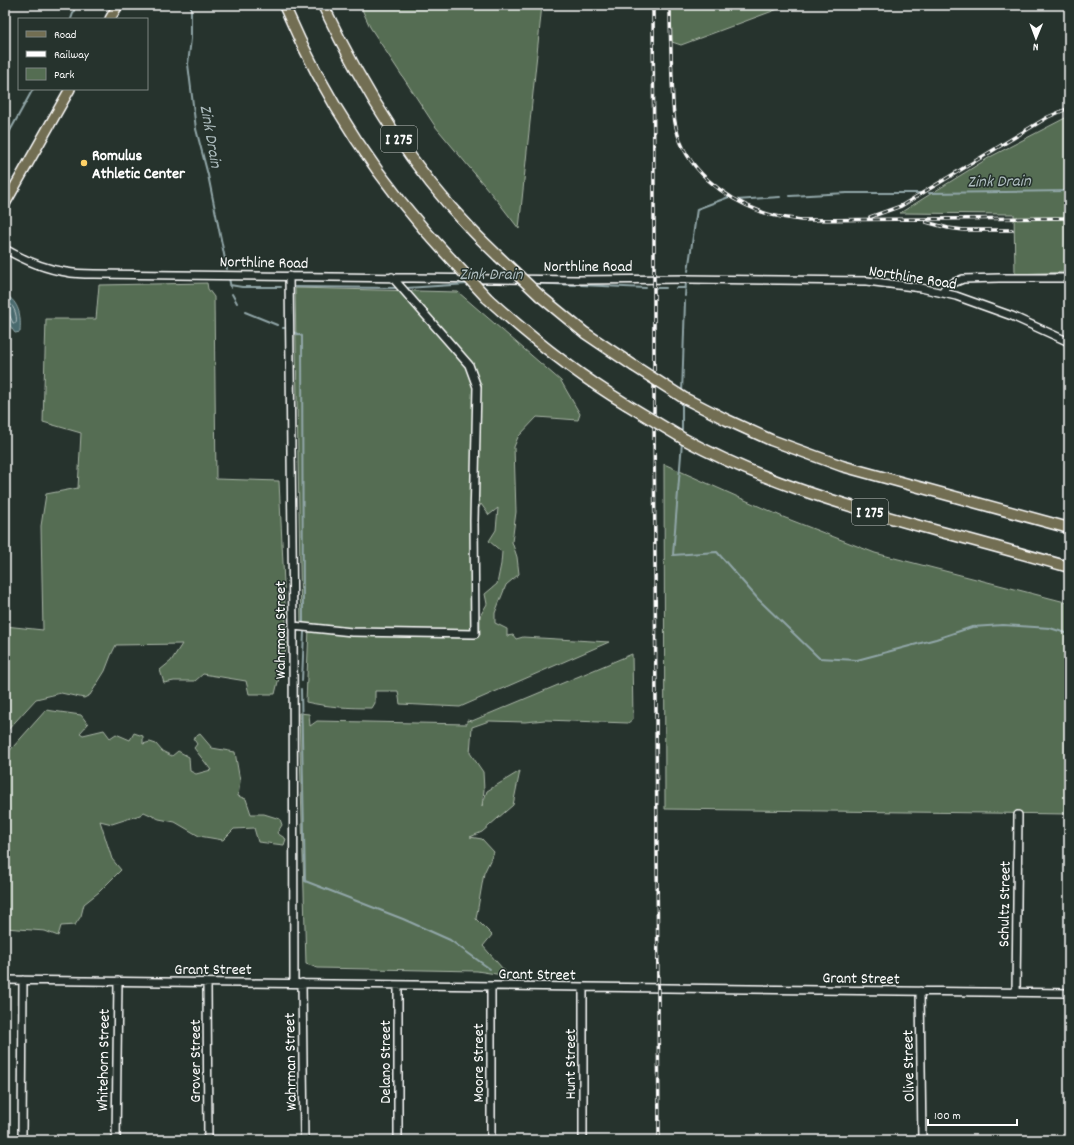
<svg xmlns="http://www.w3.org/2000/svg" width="1074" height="1145" font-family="Dekko,sans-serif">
	<rect width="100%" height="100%" fill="#26332d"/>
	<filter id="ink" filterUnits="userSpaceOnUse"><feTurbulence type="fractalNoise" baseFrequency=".025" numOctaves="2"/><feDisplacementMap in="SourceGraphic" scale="8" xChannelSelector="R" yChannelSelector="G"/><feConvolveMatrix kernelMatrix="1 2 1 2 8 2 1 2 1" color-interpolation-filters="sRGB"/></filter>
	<g filter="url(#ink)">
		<!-- green -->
		<path fill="#546d52" stroke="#aab6a8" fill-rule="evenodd" d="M360,5H542L519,229L499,203L435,126L370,27Z
			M671,5H789L681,45L672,42Z
			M1069,116V272L1015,274L1014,214L900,213L990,157Z
			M207,283L208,289L214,297L216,479L279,481L287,645L275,694H249L246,681L203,674L195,681H174L164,683L160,670L171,661L182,644L116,645L112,653L105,671L90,695L84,698L61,693L36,699L5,733V626L43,630L41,526L46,494L78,488L81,433L43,422L46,319H96L99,285Z
			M295,288L458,292L561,381L580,414L578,420L537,417L518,437L514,447L516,512L512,542L517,557L519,574L506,585L495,613V623L507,629V636L513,635L516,639L523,637L609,642L460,707L400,704L398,691H375V703L372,708C349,708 328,707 306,702L309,627L301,625ZM481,504L489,515L498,508L496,530L489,541L502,552L501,564L497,584L485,594L487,604L480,616V634L472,629L474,516Z
			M664,464L783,517L875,553L1069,603V814L665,809Z
			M632,654L633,719L628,723L545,720L525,722L489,721L472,727L470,753L483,772L484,790L482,806L487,791L520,771L513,805L482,832L470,837L482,839L494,852L484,873L476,919L492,935L483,946L509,976L477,971L318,968L306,964L299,713L309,714L310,726L317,721L467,724V720L472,721Z
			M46,710L81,715L88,724L80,733L83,735L104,730L110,738L116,734L130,740L134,733L143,736V744L150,742L156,744L162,751L172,756L178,751L189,757L190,771L196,774L211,770L194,748L197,744L193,738L200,734L212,748L235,752L240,781L238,796L246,799L251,814H264L280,819L282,825L277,833L286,839L284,845L258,842L254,828L234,829L223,840L199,836L175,822L159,819L144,812L140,815L112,824L100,821L112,859L121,870L99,892L84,904L81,916L75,925L61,926L58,936L45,931L5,928V756Z"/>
		<!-- water -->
		<path fill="#486a6e" stroke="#91a6a8" d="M8,296C20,305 21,317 20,332L15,333C6,322 5,310 5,297Z"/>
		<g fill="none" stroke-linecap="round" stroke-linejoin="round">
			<!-- shore -->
			<path stroke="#b6c3c5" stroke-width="1" d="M5,300C13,303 18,315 16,323H13L9,314L5,312"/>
			<!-- stream -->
			<path stroke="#91a6a8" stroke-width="2" d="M191,5V39L188,64L196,129L208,175L227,269
				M71,19L76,5
				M5,140L33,89
				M929,193L1069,191
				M790,196L847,193H921
				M736,200L780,197
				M688,271L697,209L729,197
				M229,278L231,288
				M478,283H522
				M532,283L575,285
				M230,285L242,287H281
				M581,285L646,288
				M295,287L396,288
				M406,288L468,284
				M657,288H666
				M676,288H686
				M232,294L237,303
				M685,296L686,282
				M245,312L277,325
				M283,328H284
				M293,332L302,336L303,625
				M682,394L685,301
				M682,434V400
				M682,442L673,555L717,552L758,599L819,658L857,660L936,639L972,627L1003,625L1050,628L1069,634
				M302,681L304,632
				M301,689L305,881L403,919L450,940L490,969"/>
			<!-- minor casing -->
			<g stroke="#fff" stroke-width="10">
				<path id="minor" d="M5,249C24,260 44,269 66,272C75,274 85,274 94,274L578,280L687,279L867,281L921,288L956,296L1012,316L1069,342
					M289,276L293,626L294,983
					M942,292L946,287L953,283L963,279L999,278H1069
					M293,626L352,632L475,634L474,521L477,387L469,365L392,277
					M5,980L1069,993
					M207,983L208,1140
					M302,983L304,1140
					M920,991L922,1140
					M1016,992L1018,815
					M22,1140L23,980
					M116,1140L118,981
					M398,1140V985
					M491,1140V986
					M583,1140V987"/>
			</g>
			<!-- major casing -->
			<g stroke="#fff" stroke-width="12">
				<path id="major" d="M110,19L118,5
					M5,204L70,89"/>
			</g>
			<!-- highway casing -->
			<g stroke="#fff" stroke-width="13">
				<path id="highway" d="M284,5C324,98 380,184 450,258
					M323,5C360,83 410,166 470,228C479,238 489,247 498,256
					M540,296L585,333L634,366
					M487,298C530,337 576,374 626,404
					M684,398L727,420L771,440L842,466L1069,528
					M684,439C759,480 840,504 923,527C971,540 1020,553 1069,567"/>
			</g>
			<!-- minor -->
			<use href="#minor" stroke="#26332d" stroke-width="7"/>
			<!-- major -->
			<use href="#major" stroke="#726e52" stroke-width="9"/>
			<!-- highway -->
			<use href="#highway" stroke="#726e52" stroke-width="10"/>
			<!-- rail casing -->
			<g stroke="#fff" stroke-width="3.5">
				<path id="rail" d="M653,5L654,191V416L659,1140
					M670,5C670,29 671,54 672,78C673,95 672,111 676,127C685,169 724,198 762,212C774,217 788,218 801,220L1069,218
					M870,217L901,206L1048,117L1069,108
					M926,222L948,228L964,230H1012"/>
			</g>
			<!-- rail -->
			<use href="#rail" stroke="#26332d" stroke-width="2" stroke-dasharray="6" stroke-linecap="butt"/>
			<!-- highway-bridge casing -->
			<g stroke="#fff" stroke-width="13" stroke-linecap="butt">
				<path id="highway-bridge" d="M498,256L540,296
					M450,258L487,298
					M634,366L684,398
					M626,404L684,439"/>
			</g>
			<!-- highway-bridge -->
			<use href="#highway-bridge" stroke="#726e52" stroke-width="10"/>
		</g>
	</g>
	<!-- markers -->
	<circle fill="#ffd166" stroke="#26332d" stroke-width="1.5" cx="84" cy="163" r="4"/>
	<g text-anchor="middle" stroke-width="3" stroke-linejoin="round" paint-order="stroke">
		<!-- shield labels -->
		<g fill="#26332d" stroke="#bec2c0" stroke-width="1">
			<rect x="381" y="126" width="36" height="26" rx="3"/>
			<rect x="852" y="499" width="36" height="26" rx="3"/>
		</g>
		<g font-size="15" font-weight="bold" fill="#fff">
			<text x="399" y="144">I 275</text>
			<text x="870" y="517">I 275</text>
		</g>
		<!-- poi labels -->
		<g font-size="16" font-weight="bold" fill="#fff" stroke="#26332d" text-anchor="start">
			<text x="92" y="160">Romulus<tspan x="92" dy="18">Athletic Center</tspan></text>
		</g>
		<!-- street labels -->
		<g font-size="16" fill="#fff" stroke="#26332d">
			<text transform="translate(264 261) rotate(1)" y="6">Northline Road</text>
			<text x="588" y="271">Northline Road</text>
			<text transform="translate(913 276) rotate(9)" y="6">Northline Road</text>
			<text transform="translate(279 630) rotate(-90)" y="6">Wahrman Street</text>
			<text transform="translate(1003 904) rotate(-89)" y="6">Schultz Street</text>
			<text x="213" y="974">Grant Street</text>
			<text transform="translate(537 973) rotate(1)" y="6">Grant Street</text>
			<text transform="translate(861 977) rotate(1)" y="6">Grant Street</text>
			<text transform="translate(102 1060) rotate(-89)" y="6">Whitehorn Street</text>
			<text transform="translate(194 1061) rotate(-90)" y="6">Grover Street</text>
			<text transform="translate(289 1062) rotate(-91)" y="6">Wahrman Street</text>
			<text transform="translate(384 1062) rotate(-90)" y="6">Delano Street</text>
			<text transform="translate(477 1063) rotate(-90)" y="6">Moore Street</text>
			<text transform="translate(569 1064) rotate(-90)" y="6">Hunt Street</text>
			<text transform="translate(907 1066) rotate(-91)" y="6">Olive Street</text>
		</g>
		<!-- water labels -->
		<g font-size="17" font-style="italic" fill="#adbcbe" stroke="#26332d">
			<text transform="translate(212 136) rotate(80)" y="6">Zink Drain</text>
			<text transform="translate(999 180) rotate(-1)" y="6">Zink Drain</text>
			<text x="491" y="279">Zink Drain</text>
		</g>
	</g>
	<!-- margin -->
	<rect width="1074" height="1145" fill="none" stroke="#26332d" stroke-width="20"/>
	<rect x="10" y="10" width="1054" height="1125" fill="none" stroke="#fff" stroke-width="1.5" filter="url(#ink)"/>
	<!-- legend -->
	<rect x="18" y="18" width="130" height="72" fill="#26332d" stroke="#7d8581"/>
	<rect x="26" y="31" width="20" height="6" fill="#726e52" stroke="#7d8581"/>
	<text x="54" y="38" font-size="12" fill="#ffffff">Road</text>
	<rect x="26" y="51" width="20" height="6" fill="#ffffff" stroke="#7d8581"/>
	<text x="54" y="58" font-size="12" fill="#ffffff">Railway</text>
	<rect x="26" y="68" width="20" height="12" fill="#546d52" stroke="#7d8581"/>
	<text x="54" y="78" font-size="12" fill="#ffffff">Park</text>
	<!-- north arrow -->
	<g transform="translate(1036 38) rotate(181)" stroke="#26332d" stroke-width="3" paint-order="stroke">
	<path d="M0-3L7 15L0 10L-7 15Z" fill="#ffffff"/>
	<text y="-6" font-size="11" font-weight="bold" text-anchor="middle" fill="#ffffff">N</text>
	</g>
	<!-- scale -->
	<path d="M928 1119v6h89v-6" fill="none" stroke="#ffffff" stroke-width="2"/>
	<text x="934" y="1119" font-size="12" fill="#ffffff" stroke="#26332d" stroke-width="3" paint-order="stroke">100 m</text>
</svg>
